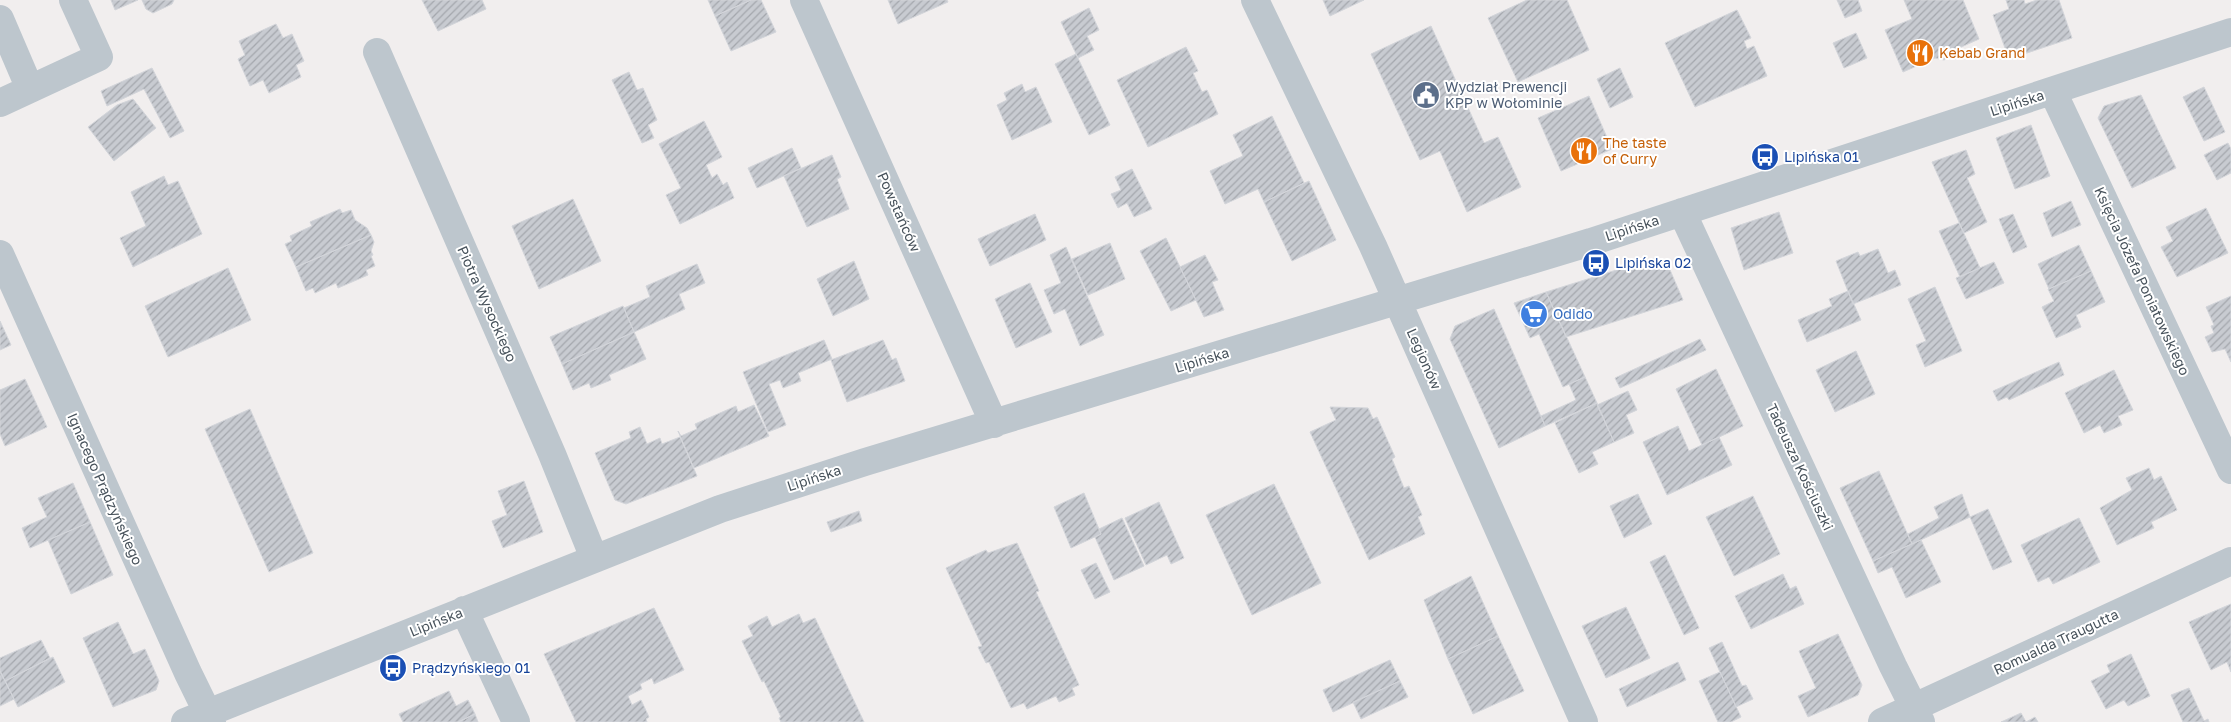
<svg xmlns="http://www.w3.org/2000/svg" width="2231" height="722" font-family="'Golos Text',sans-serif">
	<defs>
		<pattern id="building-hatch" width="6" height="6" patternUnits="userSpaceOnUse" patternTransform="scale(1.25)"><rect width="6" height="6" fill="#c8cbd1"/><path d="M-1 1l2-2M0 6l6-6M5 7l2-2" fill="none" stroke="#a4a7ad"/></pattern>
	</defs>
	<rect width="100%" height="100%" fill="#f1eeee"/>
	<!-- building -->
	<path fill="url(#building-hatch)" stroke="#d3d5da" d="M111,0H138L115,10Z
		M142,0H174L172,4L153,13L146,9Z
		M422,0H482L486,9L438,31Z
		M708,0H751L715,16Z
		M751,0H761L776,32L731,51L715,16Z
		M888,0H947L948,2L898,24Z
		M1323,0H1364L1330,16Z
		M1527,0H1567L1589,50L1518,82L1488,18Z
		M1837,0H1858L1862,11L1845,18Z
		M1904,0H1963L1979,39L1959,48L1953,56L1944,60L1935,58L1903,72L1885,30L1912,19Z
		M2006,0H2024L2025,4L2037,0H2059L2072,38L2009,59L1993,15L2009,9Z
		M1089,8L1099,30L1087,36L1094,50L1078,58L1061,22Z
		M1737,10L1751,38L1744,41L1747,49L1754,46L1767,76L1695,107L1665,43Z
		M276,24L283,38L292,34L304,61L296,65L301,77L269,93L263,80L250,86L238,59L245,55L239,41Z
		M1431,26L1484,143L1498,137L1521,187L1467,212L1440,151L1420,160L1371,54Z
		M1856,33L1867,58L1844,68L1833,43Z
		M1186,47L1198,71L1193,73L1202,92L1207,90L1218,114L1148,147L1117,80Z
		M1076,54L1110,125L1089,135L1055,64Z
		M152,68L184,131L170,138L144,89L107,106L101,91Z
		M1620,68L1633,97L1610,108L1597,79Z
		M629,72L637,90L643,88L657,120L648,125L654,138L642,143L612,80Z
		M1022,84L1025,92L1036,87L1052,122L1012,140L997,105L1007,100L1004,93Z
		M2204,87L2225,132L2204,141L2183,97Z
		M2141,95L2176,168L2132,188L2098,118L2104,106Z
		M1589,96L1612,149L1561,171L1538,118Z
		M133,99L156,128L114,161L88,127L117,105Z
		M1272,116L1304,183L1264,202L1258,189L1225,204L1210,171L1243,156L1233,135Z
		M704,121L722,157L706,165L712,178L717,174L723,185L727,182L734,198L680,224L666,195L681,188L659,144Z
		M2031,125L2050,176L2015,189L1996,138Z
		M2228,143L2231,149V173L2217,180L2204,155Z
		M792,148L801,168L757,188L748,168Z
		M1966,150L1975,174L1967,178L1987,222L1964,233L1932,162Z
		M832,155L841,177L837,179L849,209L807,227L784,176Z
		M1132,169L1152,209L1134,217L1127,203L1118,208L1111,194L1121,190L1115,177Z
		M164,176L168,185L178,181L202,234L133,267L120,238L146,226L131,192Z
		M1309,181L1336,240L1292,261L1264,202Z
		M573,199L601,261L539,289L512,226Z
		M2071,201L2081,225L2052,237L2043,213Z
		M2206,208L2228,253L2177,277L2161,247L2173,241L2166,227Z
		M340,209L342,213L351,210L355,220L367,228L371,235L296,267L285,244L292,241L290,236L312,226L310,222Z
		M1779,212L1793,253L1744,270L1731,228Z
		M1035,214L1046,240L990,266L978,239Z
		M2013,214L2027,247L2013,253L1999,219Z
		M1959,223L1980,268L1960,277L1939,231Z
		M371,235L374,242L371,251L373,255L371,256L375,266L366,270L368,275L338,288L336,283L315,293L313,288L306,291L296,267Z
		M1166,238L1196,300L1171,311L1140,251Z
		M1110,243L1125,279L1088,295L1072,259Z
		M2079,245L2091,271L2049,289L2038,264Z
		M1066,247L1104,335L1080,346L1065,309L1054,314L1044,290L1061,283L1050,255Z
		M1878,249L1888,273L1895,270L1901,285L1853,304L1836,261L1858,252L1860,256Z
		M1205,255L1218,280L1212,282L1224,310L1204,317L1180,267Z
		M1655,258L1667,263L1683,300L1566,337L1546,292Z
		M854,261L869,299L833,316L817,279Z
		M1994,262L2004,283L1966,299L1956,278Z
		M697,264L705,283L679,294L685,309L634,332L624,308L650,297L646,286Z
		M228,268L251,320L168,357L145,306Z
		M2091,271L2105,302L2076,315L2081,327L2056,338L2042,307L2054,301L2048,289Z
		M1030,283L1052,332L1016,348L995,299Z
		M1935,287L1962,351L1925,367L1916,345L1926,341L1908,299Z
		M1848,291L1861,320L1807,342L1798,320L1832,306L1829,299Z
		M1546,292L1585,377L1563,387L1539,334L1530,338L1514,303Z
		M2231,296V362L2225,349L2212,352L2205,337L2214,333L2211,326L2214,325L2206,307Z
		M623,306L634,332L562,364L550,337Z
		M1494,309L1545,426L1499,448L1450,339L1455,326Z
		M0,321L11,345L0,350Z
		M634,332L646,359L609,375L611,380L591,388L589,383L573,390L562,364Z
		M1700,339L1706,350L1620,388L1615,378Z
		M824,340L832,359L798,373L801,381L783,388L780,380L769,384L786,425L768,432L743,372Z
		M883,340L892,360L896,358L905,381L847,402L831,360Z
		M1856,351L1875,394L1835,412L1816,370Z
		M2059,362L2064,375L2009,400L2007,397L1998,401L1993,391Z
		M1716,369L1743,426L1702,445L1676,389Z
		M2114,370L2133,410L2118,416L2122,425L2104,433L2100,425L2084,433L2065,393Z
		M1585,377L1597,403L1545,426L1541,416L1576,400L1569,384Z
		M25,379L47,427L5,446L0,434V390Z
		M1628,391L1637,410L1626,415L1634,433L1614,442L1597,405Z
		M1597,403L1614,442L1592,452L1598,464L1579,473L1555,423Z
		M754,405L769,436L694,468L678,431L681,436L697,429L695,424L736,406L738,412Z
		M1330,407L1368,408L1373,419L1377,417L1395,457L1392,459L1404,488L1409,486L1422,515L1418,517L1425,534L1369,560L1310,432L1336,420Z
		M250,409L313,553L269,572L205,429Z
		M1678,426L1689,451L1719,437L1732,465L1667,495L1643,442Z
		M640,427L647,444L660,438L662,444L680,437L697,476L626,504L615,500L595,453L631,438L629,432Z
		M2149,468L2154,480L2161,476L2177,510L2151,522L2154,528L2117,545L2100,508L2132,490L2126,478Z
		M1879,471L1912,544L1873,561L1840,488Z
		M524,481L543,532L503,548L492,521L507,515L498,491Z
		M73,483L90,522L30,548L22,528L47,517L38,498Z
		M1274,484L1321,583L1252,615L1206,515Z
		M1084,493L1101,534L1071,548L1054,507Z
		M1638,494L1652,524L1624,538L1610,506Z
		M1962,494L1970,517L1912,544L1908,534L1939,518L1934,507Z
		M1753,496L1780,554L1734,576L1706,517Z
		M1159,502L1184,558L1171,564L1167,555L1146,565L1125,518Z
		M1988,509L2012,562L1993,570L1970,517Z
		M859,511L862,521L831,532L827,522Z
		M1122,518L1144,566L1114,580L1095,537L1101,534L1099,529Z
		M2079,518L2100,562L2053,584L2049,577L2038,582L2021,545Z
		M90,522L113,575L71,594L48,540Z
		M1921,540L1941,582L1906,598L1892,567L1878,573L1873,561Z
		M1017,543L1039,591L1036,592L1079,685L1072,688L1075,695L1059,702L1056,696L1027,709L1024,703L1011,708L989,662L986,663L978,647L982,646L946,568L986,550L988,553Z
		M1665,555L1699,628L1684,635L1650,562Z
		M1096,563L1110,592L1095,599L1081,570Z
		M1783,574L1790,589L1796,586L1804,604L1751,629L1735,596Z
		M1471,576L1498,636L1448,659L1424,600Z
		M2231,604V672L2227,662L2211,670L2189,622Z
		M1626,607L1650,658L1606,678L1582,626Z
		M654,608L684,670L654,684L652,678L640,684L642,689L628,696L632,705L641,700L649,717L646,719L647,722H576L544,654Z
		M799,614L803,623L815,618L864,722H781L779,718L781,717L764,681L762,682L742,641L753,636L748,626L767,616L772,627Z
		M118,622L133,654L145,649L159,681L156,690L113,707L83,638Z
		M1838,634L1862,685L1858,695L1808,717L1798,696L1816,688L1799,651Z
		M1498,636L1524,691L1473,714L1448,659Z
		M41,640L50,658L5,681L0,671V658Z
		M1722,642L1742,686L1746,685L1753,699L1736,707L1709,648Z
		M2131,654L2150,696L2128,706L2124,700L2106,709L2091,681L2110,672L2107,665Z
		M53,657L65,682L18,707L5,681Z
		M1390,660L1400,681L1333,712L1323,690Z
		M1678,662L1686,680L1627,707L1619,689Z
		M0,671L14,699L0,706Z
		M1720,672L1741,717L1731,722H1718L1699,681Z
		M1400,681L1408,697L1361,719L1353,702Z
		M2189,688L2204,721L2208,719L2209,722H2183L2171,695Z
		M449,691L456,706L468,700L475,714L458,722H403L399,714Z
		M2021,713L2026,722L2035,717L2038,722H2001Z
		M475,714L478,722H458Z"/>
	<g fill="none" stroke-linecap="round" stroke-linejoin="round">
		<!-- minor -->
		<path stroke="#bdc6cd" stroke-width="28" d="M804,0L994,424
			M1255,0L1373,246L1584,722
			M0,19L30,89
			M377,52L552,454L594,558
			M2053,92L2231,470
			M0,103L99,57L73,0
			M1682,212L1893,666L1921,722
			M0,254L188,673L212,722
			M464,610L516,722
			M185,722L720,509L865,462L1591,242L2231,32
			M1882,722L2231,561"/>
	</g>
	<!-- icons -->
	<defs>
		<g id="restaurant-disc" transform="scale(1.4375)"><circle r="9.5" fill="#e8710a" stroke="#fff"/><path d="M-5-6h1v4h1v-4h1v4h1v-4h1v5L-1.5 .5V6h-2V.5L-5-1ZM5-6V6H3V1.5H1.5Q1.5-4 5-6Z" fill="#fff"/></g>
		<g id="civic-disc" transform="scale(1.4375)"><circle r="9.5" fill="#5c6f8a" stroke="#fff"/><path d="M-.6-6.5H3V-4.5H.6V-3L4-1V1h2V6H-6V1h2V-1L-.6-3ZM-1.2 2.5V6h2.4V2.5Z" fill="#fff"/></g>
		<g id="bus-disc" transform="scale(1.4375)"><circle r="9.5" fill="#1a4fb4" stroke="#fff"/><path d="M-5-6H5V4H4V6H2V4H-2V6H-4V4H-5ZM-3.5-4V0h7V-4ZM-3.5 1.2v1.5H-2V1.2ZM2 1.2v1.5H3.5V1.2Z" fill="#fff"/></g>
		<g id="supermarket-disc" transform="scale(1.4375)"><circle r="9.5" fill="#3f7fe0" stroke="#fff"/><path d="M-6-5.5h2.5l.6 2H6L4.5 2H-2.5L-4.4-4H-6ZM-1.5 3.2a1.3 1.3 0 1 0 .1 0ZM3 3.2a1.3 1.3 0 1 0 .1 0Z" fill="#fff"/></g>
	</defs>
	<g fill-rule="evenodd">
		<use href="#restaurant-disc" x="1920" y="53"/>
		<use href="#civic-disc" x="1426" y="95"/>
		<use href="#restaurant-disc" x="1584" y="151"/>
		<use href="#bus-disc" x="1765" y="157"/>
		<use href="#bus-disc" x="1596" y="263"/>
		<use href="#supermarket-disc" x="1534" y="314"/>
		<use href="#bus-disc" x="393" y="668"/>
	</g>
	<g text-anchor="middle" stroke-width="4" stroke-linejoin="round" paint-order="stroke">
		<!-- food labels -->
		<g font-size="14" fill="#c56008" stroke="#fff" text-anchor="start">
			<text x="1939" y="58">Kebab Grand</text>
			<text x="1603" y="148">The taste<tspan x="1603" dy="16">of Curry</tspan></text>
		</g>
		<!-- service labels -->
		<g font-size="14" fill="#4e5e75" stroke="#fff" text-anchor="start">
			<text x="1445" y="92">Wydział Prewencji<tspan x="1445" dy="16">KPP w Wołominie</tspan></text>
		</g>
		<!-- street labels -->
		<g font-size="14" fill="#47525b" stroke="#fff">
			<text transform="translate(2017 103) rotate(-18)" y="5">Lipińska</text>
			<text transform="translate(899 212) rotate(66)" y="5">Powstańców</text>
			<text transform="translate(1632 228) rotate(-18)" y="5">Lipińska</text>
			<text transform="translate(2142 281) rotate(65)" y="5">Księcia Józefa Poniatowskiego</text>
			<text transform="translate(487 304) rotate(66)" y="5">Piotra Wysockiego</text>
			<text transform="translate(1424 359) rotate(66)" y="5">Legionów</text>
			<text transform="translate(1202 360) rotate(-17)" y="5">Lipińska</text>
			<text transform="translate(1800 467) rotate(65)" y="5">Tadeusza Kościuszki</text>
			<text transform="translate(814 478) rotate(-18)" y="5">Lipińska</text>
			<text transform="translate(105 489) rotate(66)" y="5">Ignacego Prądzyńskiego</text>
			<text transform="translate(436 622) rotate(-22)" y="5">Lipińska</text>
			<text transform="translate(2056 642) rotate(-25)" y="5">Romualda Traugutta</text>
		</g>
		<!-- transit labels -->
		<g font-size="14" fill="#164399" stroke="#fff" text-anchor="start">
			<text x="1784" y="162">Lipińska 01</text>
			<text x="1615" y="268">Lipińska 02</text>
			<text x="412" y="673">Prądzyńskiego 01</text>
		</g>
		<!-- shop labels -->
		<g font-size="14" fill="#366cbe" stroke="#fff" text-anchor="start">
			<text x="1553" y="319">Odido</text>
		</g>
	</g>
</svg>
